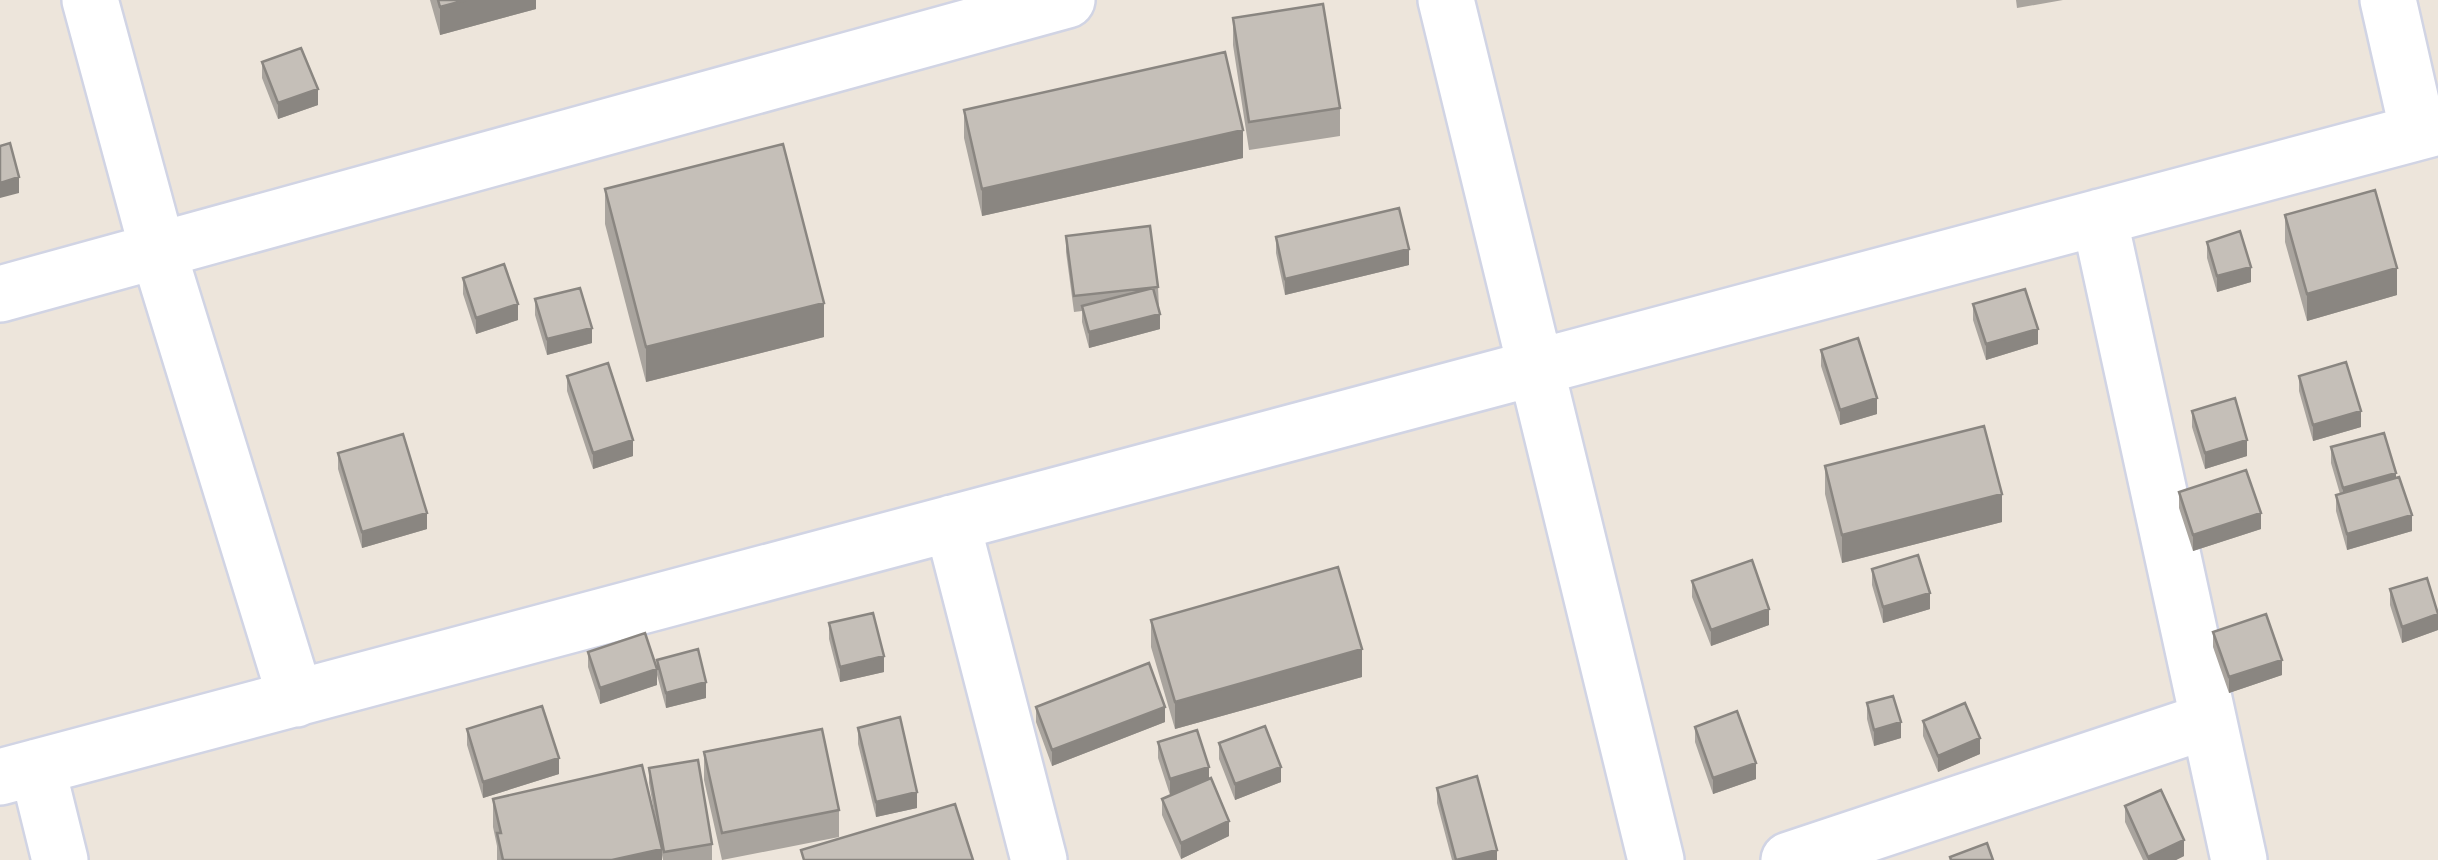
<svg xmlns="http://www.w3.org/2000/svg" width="2438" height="860" font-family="'Space Grotesk',sans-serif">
	<rect width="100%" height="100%" fill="#ede5db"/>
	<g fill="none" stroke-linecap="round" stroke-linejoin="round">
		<!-- minor casing -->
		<g stroke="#d1d4e4" stroke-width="60">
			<path id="minor" d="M90,0L158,251L296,699
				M1446,0L1656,860
				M2388,0L2418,132
				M2099,217L2239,860
				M0,294L1067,0
				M952,523L1039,860
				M37,767L60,860
				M0,777L2438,127
				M1789,860L2207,721"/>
		</g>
		<!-- minor -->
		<use href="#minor" stroke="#fff" stroke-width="55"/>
	</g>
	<!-- wall -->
	<path fill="#a9a49e" d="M430,0H536V9L440,35Z
		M2016,0H2063L2017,8Z
		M1233,18L1340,108V136L1249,150L1233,45Z
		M262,62L318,105L278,119L262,78Z
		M964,110L1243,158L982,216L964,138Z
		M605,189L824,337L646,382L605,224Z
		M2285,215L2397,295L2307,321L2285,242Z
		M1066,236L1158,287L1160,329L1089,348L1082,322V311L1074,312L1066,252Z
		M1276,237L1409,265L1285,295L1276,253Z
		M2207,242L2251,282L2217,292L2207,258Z
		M463,278L518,320L476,334L463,294Z
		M535,299L592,343L547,355L535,315Z
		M1973,304L2038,344L1986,360L1973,320Z
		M1821,350L1877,414L1840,425L1821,366Z
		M567,376L633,456L593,469L567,391Z
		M2299,376L2361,427L2313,441L2299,391Z
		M2192,411L2247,456L2205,469L2192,427Z
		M2331,447L2396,478L2412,531L2347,550L2336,511V495L2340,494L2331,463Z
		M338,453L427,529L362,548L338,469Z
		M1825,466L2002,522L1842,563L1825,494Z
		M2179,492L2261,529L2193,551L2179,508Z
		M1872,569L1930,609L1883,623L1872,585Z
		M1692,581L1769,625L1711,646L1692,597Z
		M2390,589L2438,613V630L2402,643L2390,605Z
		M1151,620L1362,677L1175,729L1151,647Z
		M829,623L884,672L840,682L829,639Z
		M2213,632L2282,675L2229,693L2213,647Z
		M588,652L657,669V660L706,698L666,708L657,675V685L600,704L588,667Z
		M1867,703L1901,738L1874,746L1867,719Z
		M1036,707L1165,722L1052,766L1036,722Z
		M1923,721L1980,754L1938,772L1923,736Z
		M1695,727L1756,779L1713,794L1695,742Z
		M858,728L917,808L876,817L858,744Z
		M467,729L559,774L483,798L467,745Z
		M1158,742L1209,779L1229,836L1181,859L1162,815V799L1178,792L1170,795L1158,758Z
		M1219,743L1281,782L1235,800L1219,759Z
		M704,752L839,810V837L722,860L704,780Z
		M649,768L712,844V860H663L662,855V860H497V846L493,827V799L657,829L649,783Z
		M1437,788L1497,860H1452L1437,803Z
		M2125,806L2184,856L2176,860H2143L2125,822Z"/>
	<!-- shaded-wall -->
	<path fill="#8a8681" d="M466,0H536V9L440,35V7Z
		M318,89V105L278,119V103Z
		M1243,130V158L982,216V189Z
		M19,177V193L0,198V183Z
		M1409,249V265L1285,295V279Z
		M2251,267V282L2217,292V276Z
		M2397,268V295L2307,321V294Z
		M824,303V337L646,382V347Z
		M518,304V320L476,334V318Z
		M1160,314V329L1089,348V332Z
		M592,328V343L547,355V339Z
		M2038,329V344L1986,360V344Z
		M1877,398V414L1840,425V410Z
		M2361,411V427L2313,441V425Z
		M633,440V456L593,469V453Z
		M2247,440V456L2205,469V453Z
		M2396,473V489L2343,504V488Z
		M2002,494V522L1842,563V535Z
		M427,513V529L362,548V532Z
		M2261,513V529L2193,551V535Z
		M2412,515V531L2347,550V534Z
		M1930,593V609L1883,623V607Z
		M1769,609V625L1711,646V630Z
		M2438,614V630L2402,643V627Z
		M1362,649V677L1175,729V702Z
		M884,656V672L840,682V667Z
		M2282,660V675L2229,693V677Z
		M657,669V685L600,704V688Z
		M706,682V698L666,708V693Z
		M1165,707V722L1052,766V750Z
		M1901,722V738L1874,746V730Z
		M1980,738V754L1938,772V756Z
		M559,758V774L483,798V782Z
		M1756,763V779L1713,794V778Z
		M1209,767V782L1170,795V779Z
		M1281,767V782L1235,800V784Z
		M917,792V808L876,817V802Z
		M1229,821V836L1181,859V843Z
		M2184,840V856L2176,860H2148V857Z
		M662,849V860H612Z
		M1497,850V860H1458Z"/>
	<!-- building -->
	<path fill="#c5bfb8" stroke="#8a8681" stroke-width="2.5" d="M438,0H466L440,7Z
		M1323,4L1340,108L1249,122L1233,18Z
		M301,48L318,89L278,103L262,62Z
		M1225,52L1243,130L982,189L964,110Z
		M10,143L19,177L0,183V146Z
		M783,144L824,303L646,347L605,189Z
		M2375,190L2397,268L2307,294L2285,215Z
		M1399,208L1409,249L1285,279L1276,237Z
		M1150,226L1158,287L1074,296L1066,236Z
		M2240,231L2251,267L2217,276L2207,242Z
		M504,264L518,304L476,318L463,278Z
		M580,288L592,328L547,339L535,299Z
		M1153,288L1160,314L1089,332L1082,306Z
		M2025,289L2038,329L1986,344L1973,304Z
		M1858,338L1877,398L1840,410L1821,350Z
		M2346,362L2361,411L2313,425L2299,376Z
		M608,363L633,440L593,453L567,376Z
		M2235,398L2247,440L2205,453L2192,411Z
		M1984,426L2002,494L1842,535L1825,466Z
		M2384,433L2396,473L2343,488L2331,447Z
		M403,434L427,513L362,532L338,453Z
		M2246,470L2261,513L2193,535L2179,492Z
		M2399,477L2412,515L2347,534L2336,495Z
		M1918,555L1930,593L1883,607L1872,569Z
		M1752,560L1769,609L1711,630L1692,581Z
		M1338,567L1362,649L1175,702L1151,620Z
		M2427,578L2438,614L2402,627L2390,589Z
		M873,613L884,656L840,667L829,623Z
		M2266,614L2282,660L2229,677L2213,632Z
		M645,633L657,669L600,688L588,652Z
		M698,649L706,682L666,693L657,660Z
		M1149,663L1165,707L1052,750L1036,707Z
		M1893,696L1901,722L1874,730L1867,703Z
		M1965,703L1980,738L1938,756L1923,721Z
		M542,706L559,758L483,782L467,729Z
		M1737,711L1756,763L1713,778L1695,727Z
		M900,717L917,792L876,802L858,728Z
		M1265,726L1281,767L1235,784L1219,743Z
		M822,729L839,810L722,833L704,752Z
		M1197,730L1209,767L1170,779L1158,742Z
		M698,760L712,844L664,852L649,768Z
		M642,765L662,849L612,860H503L497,833H501L493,799Z
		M1477,776L1497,850L1456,860L1437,788Z
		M1211,778L1229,821L1181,843L1162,799Z
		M2161,790L2184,840L2148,857L2125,806Z
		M955,804L973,860H804L801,850Z
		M1987,843L1993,860H1951L1950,857Z"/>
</svg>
